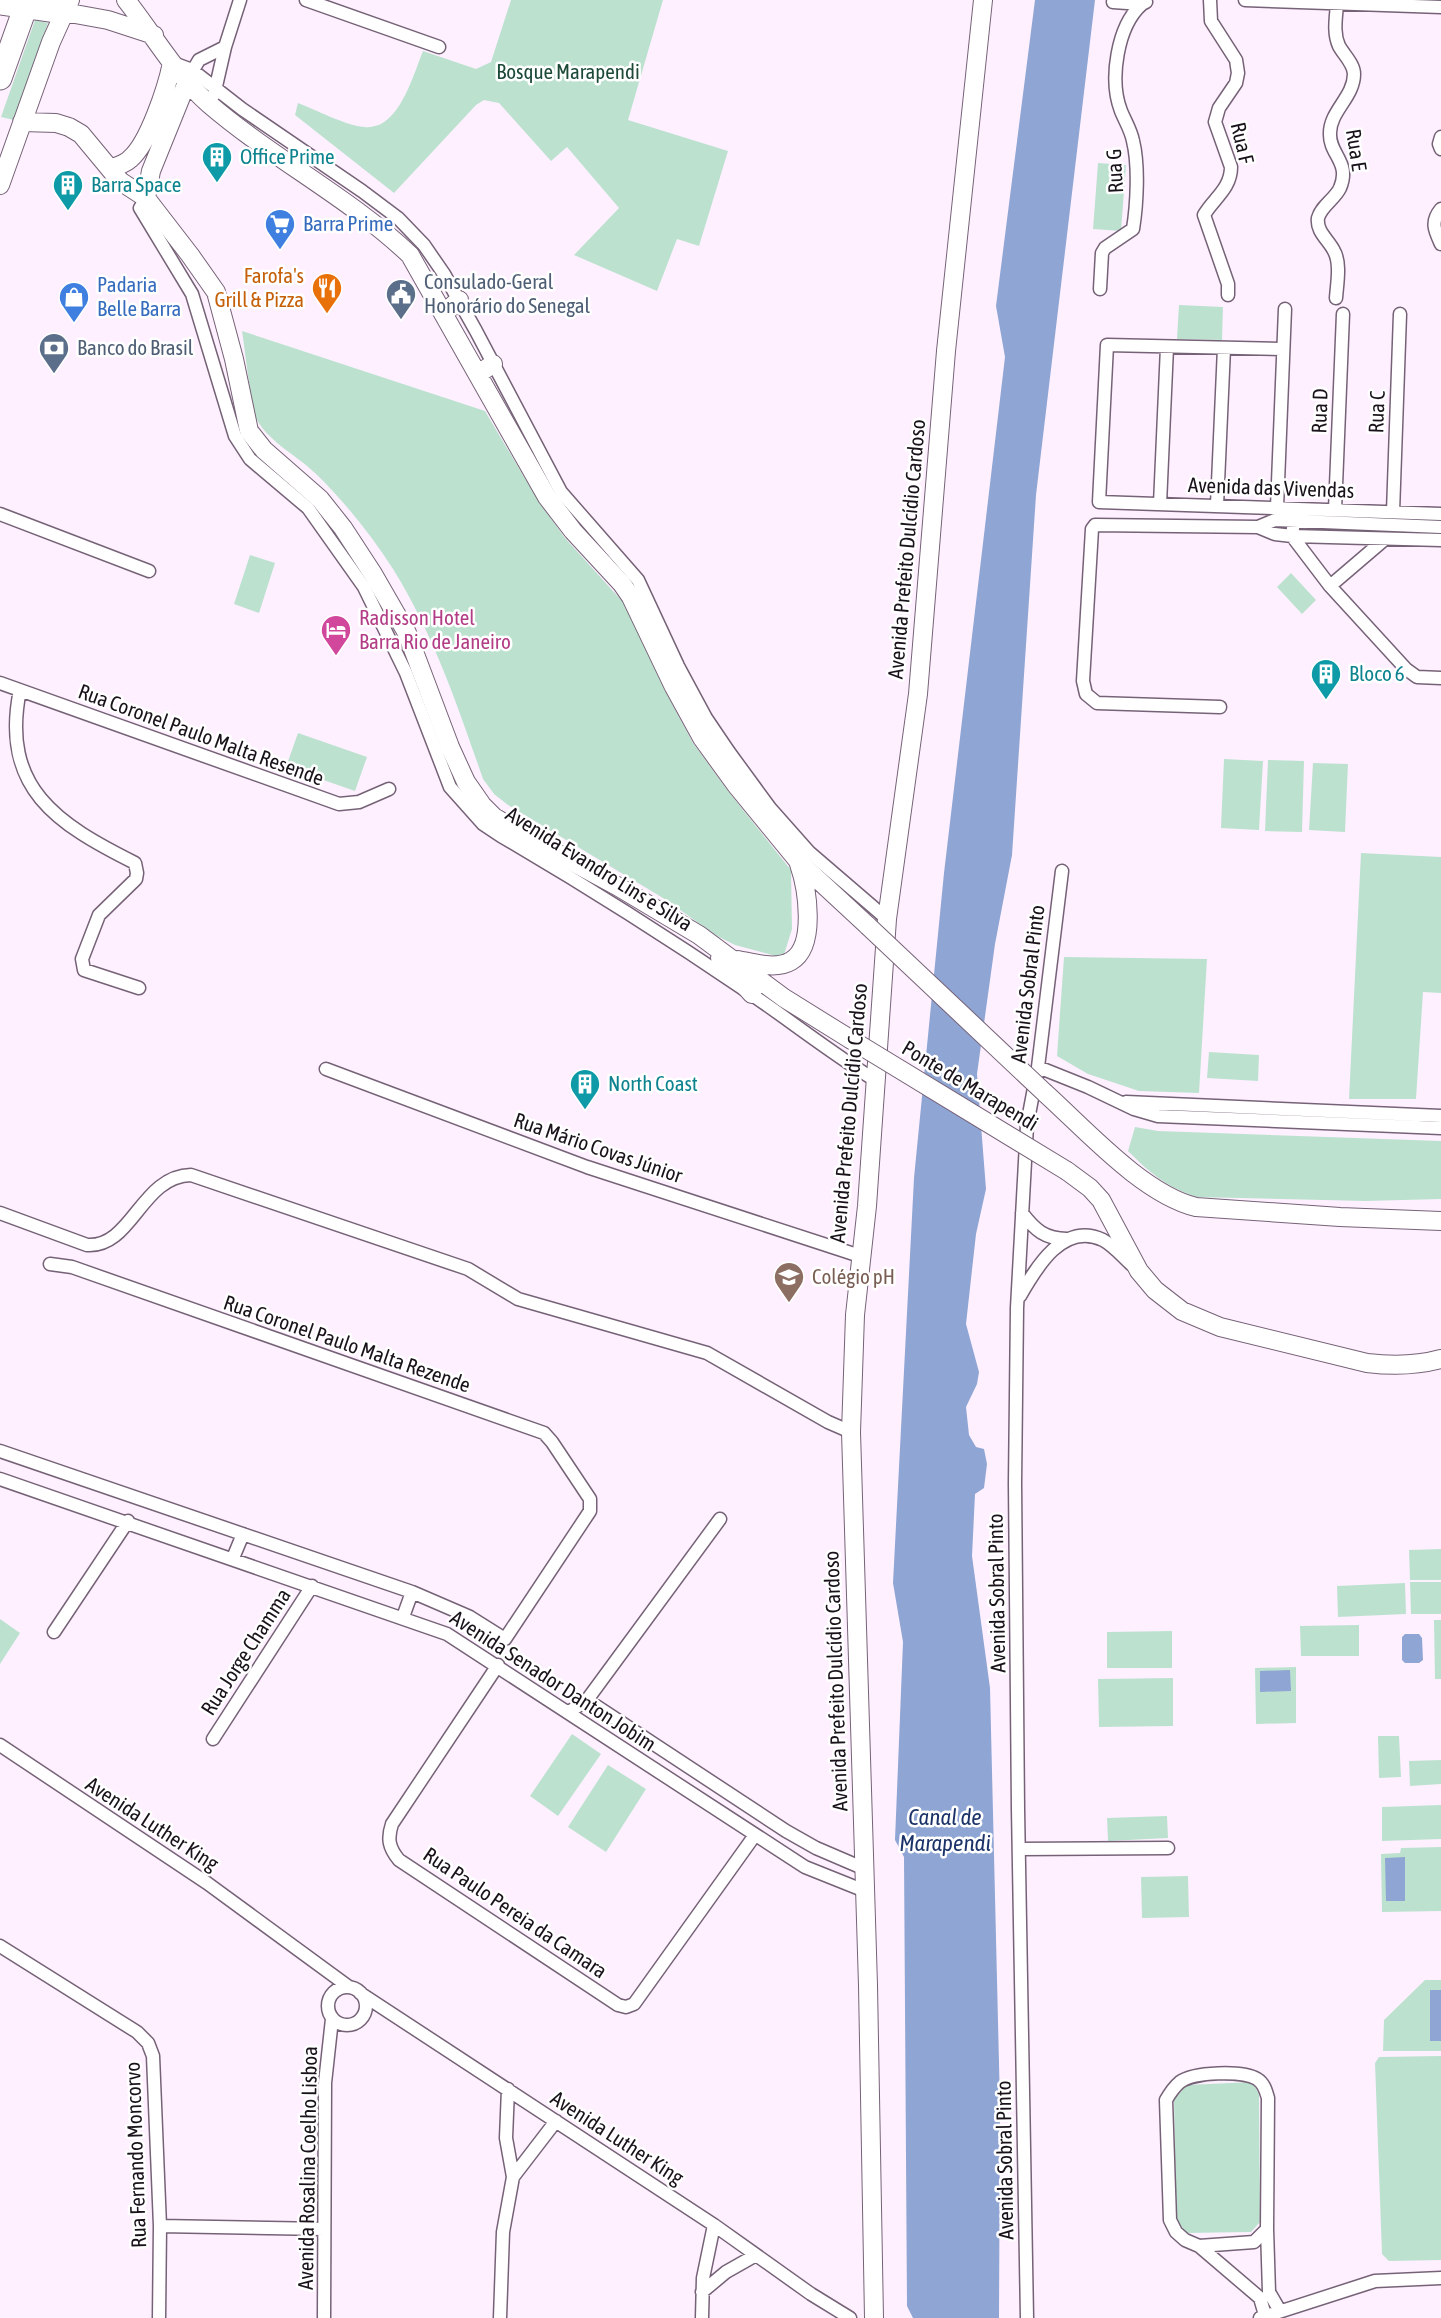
<svg xmlns="http://www.w3.org/2000/svg" width="1441" height="2318" font-family="'Asap Condensed',sans-serif">
	<rect width="100%" height="100%" fill="#fef0ff"/>
	<!-- green -->
	<path fill="#bce2cf" d="M511,0H663L628,120L728,151L699,246L677,239L657,291L574,255L619,208L567,147L551,161L499,103L484,100L476,105L394,193L295,115L298,103C317,110 344,125 364,127C399,131 413,75 423,51L476,69L491,62Z
		M35,20L48,23L14,120L1,117Z
		M1098,163L1126,165L1121,231L1093,229Z
		M1179,305L1223,307L1222,340L1177,339Z
		M242,331L485,411L539,502L565,538L623,602L665,691L693,743L728,791L791,870L792,929L783,958L735,945L717,936L663,898L508,805L494,794L483,779C458,707 434,635 393,569C371,535 345,502 316,474C298,456 270,443 257,420C251,409 245,348 242,331Z
		M250,555L275,563L259,613L234,604Z
		M1291,573L1316,600L1302,614L1277,587Z
		M298,733L367,757L355,791L286,767Z
		M1224,759L1263,761L1259,830L1221,828Z
		M1268,760L1304,761L1302,832L1265,831Z
		M1313,763L1348,764L1345,832L1309,830Z
		M1361,853L1441,857V993L1423,992L1416,1099H1349Z
		M1064,957L1207,959L1199,1093L1139,1091L1088,1074L1057,1056Z
		M1209,1052L1259,1055L1258,1081L1207,1078Z
		M1135,1127L1158,1131L1441,1141V1199L1366,1201L1196,1197C1165,1186 1150,1173 1128,1151Z
		M1441,1549V1580H1410L1409,1550Z
		M1441,1582V1614H1411L1410,1582Z
		M1405,1583L1406,1614L1338,1617L1337,1586Z
		M0,1619L20,1633L0,1664Z
		M1434,1620H1441V1679H1435Z
		M1359,1625V1656H1301L1300,1626Z
		M1172,1631V1668H1107V1632Z
		M1296,1667V1723L1256,1724L1255,1668Z
		M1173,1678V1726L1099,1727L1098,1679Z
		M572,1734L601,1754L558,1816L530,1796Z
		M1378,1736H1399L1401,1777L1379,1778Z
		M1441,1760V1784L1410,1786L1409,1761Z
		M608,1765L646,1789L606,1852L568,1827Z
		M1441,1805V1839L1382,1841V1807Z
		M1167,1816L1168,1838L1108,1841L1107,1818Z
		M1441,1847V1911L1382,1912L1381,1854L1400,1853L1401,1848Z
		M1188,1876L1189,1917L1142,1918L1141,1877Z
		M1425,1980H1441V2051H1383L1384,2020Z
		M1441,2056V2260L1389,2261L1382,2254L1375,2063L1379,2057Z
		M1252,2082L1259,2094L1260,2222L1251,2232L1186,2233L1176,2219L1174,2099L1187,2085Z"/>
	<!-- water -->
	<path fill="#8fa5d3" d="M1035,0H1095L1036,495L1012,855L995,944L977,1074L986,1189L976,1234L966,1324L979,1372L977,1384L966,1407L969,1435L976,1447L984,1449L987,1464L984,1488L975,1494L972,1556L990,1688L1000,2105L999,2318H913L907,2306L904,1857L895,1840L903,1642L893,1583L914,1178L944,873L1005,357L996,306Z
		M1405,1634H1419L1422,1638L1423,1660L1419,1663H1405L1402,1660V1637Z
		M1290,1670L1291,1691L1260,1692V1671Z
		M1405,1857V1901H1386L1385,1858Z
		M1430,1990H1441V2041H1430Z"/>
	<g fill="none" stroke-linecap="round" stroke-linejoin="round">
		<!-- street casing -->
		<g stroke="#766277" stroke-width="15">
			<path id="street" d="M306,0L439,47
				M1210,0L1211,21L1236,60L1238,73L1236,83L1219,108L1215,122L1231,167C1231,189 1213,199 1204,215L1228,284V295
				M1245,0L1441,7
				M1113,2L1142,4L1146,2
				M173,63L192,70L242,109L362,191L398,218L424,245L444,274L476,331L561,492L638,580L678,666L706,718L729,752L770,808L809,852L887,919
				M189,77L199,60L225,47
				M214,95L225,47L240,0
				M1441,137L1439,144L1441,149
				M146,198L140,208L192,294L235,436L250,459L308,508L364,587L406,673L450,787L483,824L501,836C585,885 667,937 748,992C791,1021 831,1053 875,1080
				M1441,209C1430,222 1435,231 1441,244
				M1100,289L1102,253L1105,248L1133,229C1137,204 1139,165 1133,141C1131,130 1125,121 1121,111C1109,80 1117,26 1142,4
				M1336,298C1337,284 1341,263 1334,251C1329,240 1316,232 1318,218C1321,206 1335,199 1340,188C1351,162 1329,155 1330,133C1330,111 1354,97 1354,74C1354,64 1344,55 1339,46C1333,33 1336,18 1337,4
				M1283,349L1107,345L1099,502L1441,514
				M1160,504L1167,347
				M1217,505L1224,348
				M1277,507L1285,309
				M1335,510L1343,314
				M1393,512L1400,314
				M0,514L149,571
				M1294,521L1292,536L1330,586L1406,669L1417,677L1441,678
				M1258,527L1275,520L1441,527
				M1330,586L1385,539
				M0,683L339,804L359,802L389,789
				M20,690C0,788 57,824 135,863L137,873L136,879L99,915L82,959L84,970L139,988
				M1220,707L1097,703L1086,694L1083,681L1092,529L1095,525L1258,527L1275,534L1292,536L1441,540
				M1038,1067L1088,1087L1134,1109L1158,1116L1441,1128
				M326,1069L587,1167L860,1256
				M1126,1102L1441,1116
				M0,1213L87,1245C132,1248 141,1176 191,1175L468,1269L518,1299L707,1353L828,1422L851,1432
				M1022,1213C1035,1230 1045,1239 1067,1239
				M1020,1296C1036,1268 1063,1221 1103,1240C1114,1246 1123,1257 1132,1265
				M0,1451L412,1592L470,1617L505,1639L590,1511V1499L552,1442L544,1433L72,1267L50,1264
				M0,1479L447,1634L805,1867L865,1891
				M233,1558L243,1534
				M403,1617L412,1592
				M54,1632L128,1521
				M498,1665L392,1824C387,1839 389,1848 399,1860L618,2005L626,2007L634,2004L755,1835
				M587,1700L786,1831L816,1848L865,1869
				M569,1712L587,1700L720,1519
				M213,1739L312,1586
				M0,1745L207,1883L349,1987
				M1020,1849L1168,1848
				M0,1946L137,2032L148,2043L153,2056L160,2226L159,2318
				M328 2006a19 19 0 1 1 38 0a19 19 0 1 1-38 0Z
				M360,1993L714,2225L811,2294L850,2318
				M513,2177L556,2121
				M160,2226L324,2229
				M1267,2229L1269,2292L1280,2311
				M1199,2246L1254,2242L1267,2229L1268,2098C1266,2091 1264,2083 1257,2079C1243,2070 1193,2072 1180,2082C1174,2087 1170,2093 1166,2100L1170,2220L1176,2232L1185,2240L1199,2246L1260,2298L1265,2315
				M702,2292L726,2272L756,2255
				M324,2318L325,2083L332,2019
				M500,2318L503,2232L513,2177L506,2138L508,2089
				M702,2318L703,2278L714,2225
				M1027,2318L1018,1809L1015,1483L1017,1308L1027,1125L1038,1067L1062,871
				M1260,2318L1375,2281L1441,2278"/>
		</g>
		<!-- secondary casing -->
		<g stroke="#766277" stroke-width="20">
			<path id="secondary" d="M126,0C153,34 176,75 209,104C273,159 349,197 410,255L547,497L573,531L622,584L631,597L674,687L702,738L736,785L799,862L868,926
				M64,12L108,20L154,35
				M22,122L56,123L69,127L81,134L120,181L146,198L190,255L216,292L234,359L249,431L264,450L320,499L343,528L373,574L407,633L450,747L466,782L482,805L494,817L527,837L617,886L699,935L784,998L850,1039
				M110,169C117,166 125,164 130,159C149,143 167,87 172,63
				M0,185L51,42L70,0
				M146,198L151,171L187,82
				M444,313L459,300
				M478,374L493,364
				M720,958L752,994
				M738,960C754,963 776,970 791,961C817,946 807,887 799,864
				M1045,1093C1086,1130 1143,1194 1196,1207L1340,1217L1441,1221
				M1067,1171L1090,1188L1101,1200L1139,1271L1155,1290L1182,1311L1220,1327L1367,1363C1392,1366 1416,1366 1441,1359
				M874,2318L868,1985L851,1432L855,1315L867,1206L887,919L918,694L946,351L983,0"/>
		</g>
		<!-- highway casing -->
		<g stroke="#766277" stroke-width="25">
			<path id="highway" d="M0,3L64,12
				M0,78L28,0"/>
		</g>
		<!-- street -->
		<use href="#street" stroke="#fff" stroke-width="12"/>
		<!-- secondary -->
		<use href="#secondary" stroke="#fff" stroke-width="18"/>
		<!-- highway -->
		<use href="#highway" stroke="#fff" stroke-width="23"/>
		<!-- secondary-bridge casing -->
		<g stroke="#766277" stroke-width="20" stroke-linecap="butt">
			<path id="secondary-bridge" d="M868,926L1045,1093
				M850,1039L1067,1171"/>
		</g>
		<!-- secondary-bridge -->
		<use href="#secondary-bridge" stroke="#fff" stroke-width="18"/>
	</g>
	<!-- icons -->
	<defs>
		<g id="building-pin" transform="scale(1.575)"><path d="M0 17L-7.5 6A9.5 9.5 0 1 1 7.5 6Z" fill="#0f9aa8" stroke="#fff"/><path d="M-4-6H4V6H1V3H-1V6H-4ZM-2.5-4.3h1.7v1.8h-1.7ZM.8-4.3h1.7v1.8H.8ZM-2.5-1h1.7V.8h-1.7ZM.8-1h1.7V.8H.8Z" fill="#fff"/></g>
		<g id="supermarket-pin" transform="scale(1.575)"><path d="M0 17L-7.5 6A9.5 9.5 0 1 1 7.5 6Z" fill="#3f7fe0" stroke="#fff"/><path d="M-6-5.5h2.5l.6 2H6L4.5 2H-2.5L-4.4-4H-6ZM-1.5 3.2a1.3 1.3 0 1 0 .1 0ZM3 3.2a1.3 1.3 0 1 0 .1 0Z" fill="#fff"/></g>
		<g id="restaurant-pin" transform="scale(1.575)"><path d="M0 17L-7.5 6A9.5 9.5 0 1 1 7.5 6Z" fill="#e8710a" stroke="#fff"/><path d="M-5-6h1v4h1v-4h1v4h1v-4h1v5L-1.5 .5V6h-2V.5L-5-1ZM5-6V6H3V1.5H1.5Q1.5-4 5-6Z" fill="#fff"/></g>
		<g id="civic-pin" transform="scale(1.575)"><path d="M0 17L-7.5 6A9.5 9.5 0 1 1 7.5 6Z" fill="#5c6f8a" stroke="#fff"/><path d="M-.6-6.5H3V-4.5H.6V-3L4-1V1h2V6H-6V1h2V-1L-.6-3ZM-1.2 2.5V6h2.4V2.5Z" fill="#fff"/></g>
		<g id="shop-pin" transform="scale(1.575)"><path d="M0 17L-7.5 6A9.5 9.5 0 1 1 7.5 6Z" fill="#3f7fe0" stroke="#fff"/><path d="M-5-2.5h2.3a2.7 3.5 0 0 1 5.4 0H5L5.5 6h-11ZM-1.5-2.5h3a1.5 2.3 0 0 0-3 0Z" fill="#fff"/></g>
		<g id="bank-pin" transform="scale(1.575)"><path d="M0 17L-7.5 6A9.5 9.5 0 1 1 7.5 6Z" fill="#5c6f8a" stroke="#fff"/><path d="M-6-4H6V4H-6ZM0-2.3a2.3 2.3 0 1 0 0 4.6a2.3 2.3 0 1 0 0-4.6Z" fill="#fff"/></g>
		<g id="hotel-pin" transform="scale(1.575)"><path d="M0 17L-7.5 6A9.5 9.5 0 1 1 7.5 6Z" fill="#d1479c" stroke="#fff"/><path d="M-6-4.5h1.5V1H6V5H4.5V3h-9V5H-6ZM-4 0a1.8 1.8 0 1 1 3.6 0ZM.5 0V-2.5h3Q6-2.5 6 0Z" fill="#fff"/></g>
		<g id="school-pin" transform="scale(1.575)"><path d="M0 17L-7.5 6A9.5 9.5 0 1 1 7.5 6Z" fill="#8d6e63" stroke="#fff"/><path d="M0-5L7-2L0 1L-7-2ZM-4 1L0 2.5L4 1V4Q0 6-4 4Z" fill="#fff"/></g>
	</defs>
	<g fill-rule="evenodd">
		<use href="#building-pin" x="217" y="157"/>
		<use href="#building-pin" x="68" y="185"/>
		<use href="#supermarket-pin" x="280" y="224"/>
		<use href="#restaurant-pin" x="327" y="288"/>
		<use href="#civic-pin" x="401" y="294"/>
		<use href="#shop-pin" x="74" y="297"/>
		<use href="#bank-pin" x="54" y="348"/>
		<use href="#hotel-pin" x="336" y="630"/>
		<use href="#building-pin" x="1326" y="674"/>
		<use href="#building-pin" x="585" y="1084"/>
		<use href="#school-pin" x="789" y="1277"/>
	</g>
	<g text-anchor="middle" stroke-width="5" stroke-linejoin="round" paint-order="stroke">
		<!-- park labels -->
		<g font-size="21" fill="#1c4a37" stroke="#fff">
			<text x="568" y="79">Bosque Marapendi</text>
		</g>
		<!-- street labels -->
		<g font-size="21" fill="#19121a" stroke="#fff">
			<text transform="translate(1242 143) rotate(77)" y="7">Rua F</text>
			<text transform="translate(1356 150) rotate(81)" y="7">Rua E</text>
			<text transform="translate(1115 171) rotate(-93)" y="7">Rua G</text>
			<text transform="translate(1320 411) rotate(-88)" y="7">Rua D</text>
			<text transform="translate(1377 412) rotate(-88)" y="7">Rua C</text>
			<text transform="translate(1271 488) rotate(2)" y="7">Avenida das Vivendas</text>
			<text transform="translate(907 549) rotate(-85)" y="7">Avenida Prefeito Dulcídio Cardoso</text>
			<text transform="translate(201 735) rotate(20)" y="7">Rua Coronel Paulo Malta Resende</text>
			<text transform="translate(599 869) rotate(32)" y="7">Avenida Evandro Lins e Silva</text>
			<text transform="translate(1028 984) rotate(-83)" y="7">Avenida Sobral Pinto</text>
			<text transform="translate(970 1086) rotate(31)" y="7">Ponte de Marapendi</text>
			<text transform="translate(849 1113) rotate(-85)" y="7">Avenida Prefeito Dulcídio Cardoso</text>
			<text transform="translate(598 1148) rotate(19)" y="7">Rua Mário Covas Júnior</text>
			<text transform="translate(347 1344) rotate(19)" y="7">Rua Coronel Paulo Malta Rezende</text>
			<text transform="translate(997 1593) rotate(-91)" y="7">Avenida Sobral Pinto</text>
			<text transform="translate(246 1652) rotate(-57)" y="7">Rua Jorge Chamma</text>
			<text transform="translate(553 1681) rotate(33)" y="7">Avenida Senador Danton Jobim</text>
			<text transform="translate(836 1681) rotate(-92)" y="7">Avenida Prefeito Dulcídio Cardoso</text>
			<text transform="translate(152 1824) rotate(33)" y="7">Avenida Luther King</text>
			<text transform="translate(515 1913) rotate(34)" y="7">Rua Paulo Pereia da Camara</text>
			<text transform="translate(617 2138) rotate(33)" y="7">Avenida Luther King</text>
			<text transform="translate(136 2155) rotate(-92)" y="7">Rua Fernando Moncorvo</text>
			<text transform="translate(1005 2160) rotate(-91)" y="7">Avenida Sobral Pinto</text>
			<text transform="translate(308 2168) rotate(-89)" y="7">Avenida Rosalina Coelho Lisboa</text>
		</g>
		<!-- culture labels -->
		<g font-size="21" fill="#0d838f" stroke="#fff" text-anchor="start">
			<text x="240" y="164">Office Prime</text>
			<text x="91" y="192">Barra Space</text>
			<text x="1349" y="681">Bloco 6</text>
			<text x="608" y="1091">North Coast</text>
		</g>
		<!-- shop labels -->
		<g font-size="21" fill="#366cbe" stroke="#fff" text-anchor="start">
			<text x="303" y="231">Barra Prime</text>
			<text x="97" y="292">Padaria<tspan x="97" dy="24">Belle Barra</tspan></text>
		</g>
		<!-- food labels -->
		<g font-size="21" fill="#c56008" stroke="#fff" text-anchor="end">
			<text x="304" y="283">Farofa's<tspan x="304" dy="24">Grill &amp; Pizza</tspan></text>
		</g>
		<!-- service labels -->
		<g font-size="21" fill="#4e5e75" stroke="#fff" text-anchor="start">
			<text x="424" y="289">Consulado-Geral<tspan x="424" dy="24">Honorário do Senegal</tspan></text>
			<text x="77" y="355">Banco do Brasil</text>
		</g>
		<!-- hotel labels -->
		<g font-size="21" fill="#b23c85" stroke="#fff" text-anchor="start">
			<text x="359" y="625">Radisson Hotel<tspan x="359" dy="24">Barra Rio de Janeiro</tspan></text>
		</g>
		<!-- education labels -->
		<g font-size="21" fill="#785e54" stroke="#fff" text-anchor="start">
			<text x="812" y="1284">Colégio pH</text>
		</g>
		<!-- water labels -->
		<g font-size="23" font-style="italic" fill="#1b3269" stroke="#fff">
			<text x="945" y="1825">Canal de<tspan x="945" dy="26">Marapendi</tspan></text>
		</g>
	</g>
</svg>
